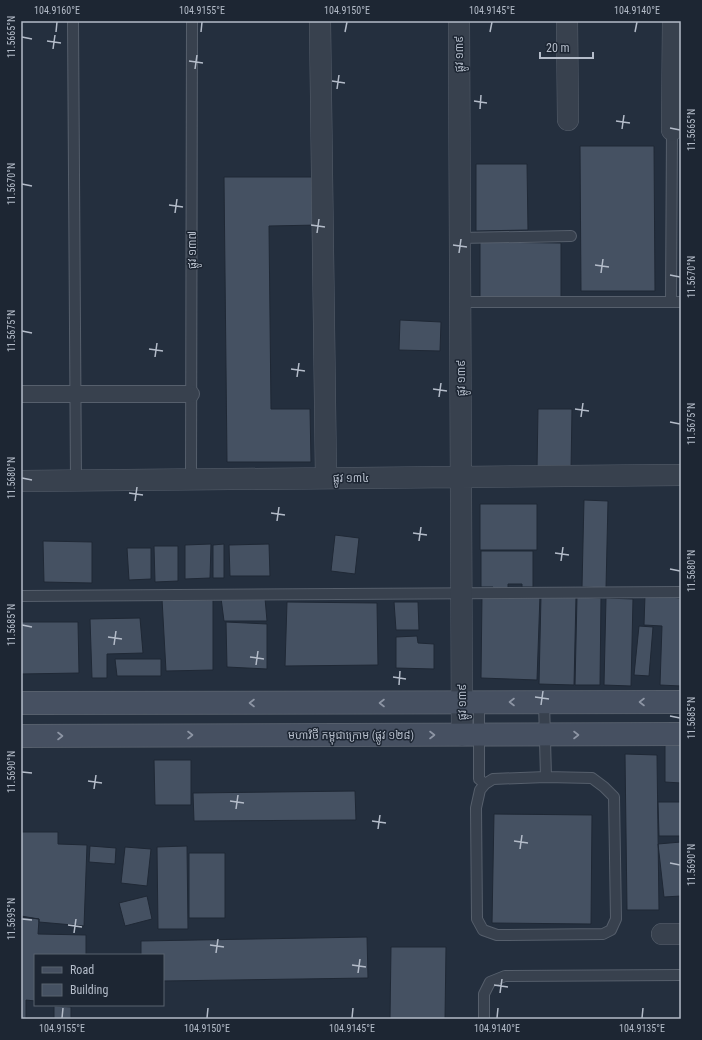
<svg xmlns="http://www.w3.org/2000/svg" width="702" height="1040" font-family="'Roboto Condensed','Noto Sans Khmer',sans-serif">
	<rect width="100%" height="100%" fill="#242f3e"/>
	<!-- building -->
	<path fill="#455162" stroke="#1f2835" d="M580,146H654L655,291H581Z
		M476,164H527L528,230L476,231Z
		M224,177H317L318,225L269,226L271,409H310L311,462H227Z
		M480,242L561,243V299H480Z
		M400,320L441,322L440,351L399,350Z
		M538,409H572L571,470H537Z
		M584,500L608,501L606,588L582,587Z
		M480,504H537V550H480Z
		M335,535L359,538L355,574L331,571Z
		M43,541L92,542V583L44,582Z
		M211,544L210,578L185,579V545Z
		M224,544V578H213V545Z
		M269,544L270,576H230L229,545Z
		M154,546H178V581L155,582Z
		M127,548H151V579L129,580Z
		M481,551H533V587H522V584H508V592H492L493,587H481Z
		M482,595H540L537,680L481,678Z
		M645,595L681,598V686L660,685L662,626L644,625Z
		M541,596L576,597L574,685L539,684Z
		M577,597L601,598L600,685H575Z
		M221,598H265L267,621H224Z
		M606,598L633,599L631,686L604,685Z
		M162,599L213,600V670L166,671Z
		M287,602L377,603L378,665L285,666Z
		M394,602H418L419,630H396Z
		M140,618L143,653L107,654V678H92L90,619Z
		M21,622H78L79,673L21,674Z
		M226,622L267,624V669L227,667Z
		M639,626L653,627L649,676L634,675Z
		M417,636L418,643L434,644V669L396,668V637Z
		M115,659H161V676H117Z
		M665,737L681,739V783L665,782Z
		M625,754L657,755L659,910H627Z
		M154,760H191V805H155Z
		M355,791L356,820L194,821L193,793Z
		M658,802H681V836H659Z
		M494,814L592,815L591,924L492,923Z
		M21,832H58V844L87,845L84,926L39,922V919L21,916Z
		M681,842V896L664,897L658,844Z
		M90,846L116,848L115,864L89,862Z
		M187,846L188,929H158L157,847Z
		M125,847L151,849L147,886L121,883Z
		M189,853H225V918H189Z
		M147,896L152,919L125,926L119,903Z
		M21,917L39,919L38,934L86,935V955H35V1001L26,1000V1019H21Z
		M367,937L368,978L163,981V955H141V941Z
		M391,947H446L445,1019H390Z
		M54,1006L71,1007V1019H54Z"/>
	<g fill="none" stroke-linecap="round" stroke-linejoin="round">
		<!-- service casing -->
		<g stroke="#565f6c" stroke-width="12">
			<path id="service" d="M73,21L76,481
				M460,238L571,236
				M460,302H681
				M671,302L672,130
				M191,480L192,21
				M21,596L681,592
				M479,702V779L485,784
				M544,702L546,777
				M546,777L592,778L604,787L614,797L616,919L611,930L603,934L497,935L483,930L477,919L476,808L480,790L485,784L493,779Z
				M484,1019V994L490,982L505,976L681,975"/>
		</g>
		<!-- pedestrian casing -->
		<g stroke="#565f6c" stroke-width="18">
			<path id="pedestrian" d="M21,394H191"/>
		</g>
		<!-- minor casing -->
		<g stroke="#565f6c" stroke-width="22">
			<path id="minor" d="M320,21L326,478
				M459,21L462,735
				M567,21L568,120
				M672,130L673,21
				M21,481L681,475
				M662,934H681"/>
		</g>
		<!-- secondary casing -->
		<g stroke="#565f6c" stroke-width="24">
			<path id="secondary" d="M21,703L681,702
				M21,736L681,734"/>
		</g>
		<!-- service -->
		<use href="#service" stroke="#38414e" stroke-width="10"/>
		<!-- pedestrian -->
		<use href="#pedestrian" stroke="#38414e" stroke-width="16"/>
		<!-- minor -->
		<use href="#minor" stroke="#38414e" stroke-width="21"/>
		<!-- secondary -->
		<use href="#secondary" stroke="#465061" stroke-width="22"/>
	</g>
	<!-- one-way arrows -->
	<defs><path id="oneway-chevron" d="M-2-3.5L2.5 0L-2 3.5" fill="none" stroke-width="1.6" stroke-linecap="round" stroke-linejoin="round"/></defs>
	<g stroke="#8e96a5">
		<use href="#oneway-chevron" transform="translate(512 702) rotate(180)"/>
		<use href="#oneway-chevron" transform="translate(642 702) rotate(180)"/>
		<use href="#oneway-chevron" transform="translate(252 703) rotate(180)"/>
		<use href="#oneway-chevron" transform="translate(382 703) rotate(180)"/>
		<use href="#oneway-chevron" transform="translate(190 735)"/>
		<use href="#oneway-chevron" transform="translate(432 735)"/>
		<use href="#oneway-chevron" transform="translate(576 735)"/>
		<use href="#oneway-chevron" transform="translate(60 736)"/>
	</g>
	<!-- ticks -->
	<path fill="none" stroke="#b4bcc9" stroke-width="1.5" d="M56,32L57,22M201,32L202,22M345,32L347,22M490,32L492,22M635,32L637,22M22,37L32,39M47,41L61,43M53,49L55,35M189,61L203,63M195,69L197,55M332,81L345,83M337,89L339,75M474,101L487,103M480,109L481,95M616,121L630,123M670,128L680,130M622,129L624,115M22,184L32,186M169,205L183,207M175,213L177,199M311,225L325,227M317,233L319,219M453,245L467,247M459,253L461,239M595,265L609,267M601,273L603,259M670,275L680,277M22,331L32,333M149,349L163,351M155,357L157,343M291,369L305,371M297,377L299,363M433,389L447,391M439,397L441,383M575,409L589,411M581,417L583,403M670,422L680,424M22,478L32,480M129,493L143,495M135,501L137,487M271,513L285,515M277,521L279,507M413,533L427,535M419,541L421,527M555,553L569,555M561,561L563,547M670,569L680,571M22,625L32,627M108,637L122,639M114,645L116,631M250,657L264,659M256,665L258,651M393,677L406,679M399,685L400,671M535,697L549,699M541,705L543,691M670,716L680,718M22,772L32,773M88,781L102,783M94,789L96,775M230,801L244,803M236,809L238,795M372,821L386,823M378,829L380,815M514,841L528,843M520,849L522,835M670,863L680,865M22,919L32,920M68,925L82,927M74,933L76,919M210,945L224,947M216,953L218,939M352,965L366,967M358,973L360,959M494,985L508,987M500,993L502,979M62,1018L63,1008M207,1018L208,1008M352,1018L353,1008M497,1018L498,1008M642,1018L643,1008"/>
	<g text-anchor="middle" stroke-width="3" stroke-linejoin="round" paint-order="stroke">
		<!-- street labels -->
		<g font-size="11" fill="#b4bcc9" stroke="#1d2633">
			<text transform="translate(459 54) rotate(-90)" y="4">ផ្លូវ ១៣៩</text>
			<text transform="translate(192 250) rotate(-90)" y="4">ផ្លូវ ១៣៧</text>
			<text transform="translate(461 378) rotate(-90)" y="4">ផ្លូវ ១៣៩</text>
			<text x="351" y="482">ផ្លូវ ១៣៤</text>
			<text transform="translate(462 702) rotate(-90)" y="4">ផ្លូវ ១៣៩</text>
			<text x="351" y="739">មហាវិថី កម្ពុជាក្រោម (ផ្លូវ ១២៨)</text>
		</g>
	</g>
	<!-- border -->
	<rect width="702" height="1040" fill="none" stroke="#1d2633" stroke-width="44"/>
	<!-- legend -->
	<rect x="34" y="954" width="130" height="52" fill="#1d2633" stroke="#59626f"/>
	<rect x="42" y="967" width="20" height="6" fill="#465061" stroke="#59626f"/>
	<text x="70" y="974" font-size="12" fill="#b4bcc9">Road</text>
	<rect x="42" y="984" width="20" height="12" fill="#455162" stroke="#59626f"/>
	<text x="70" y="994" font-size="12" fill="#b4bcc9">Building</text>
	<!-- scale -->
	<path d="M540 52v6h53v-6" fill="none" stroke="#b4bcc9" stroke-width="2"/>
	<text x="546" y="52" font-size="12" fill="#b4bcc9" stroke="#1d2633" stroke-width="3" paint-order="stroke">20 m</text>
	<rect x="22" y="22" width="658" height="996" fill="none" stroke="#b4bcc9" stroke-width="1.5"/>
	<g font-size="10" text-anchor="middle" fill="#b4bcc9">
		<text x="57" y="14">104.9160°E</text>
		<text x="202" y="14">104.9155°E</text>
		<text x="347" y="14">104.9150°E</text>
		<text x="492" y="14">104.9145°E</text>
		<text x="637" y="14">104.9140°E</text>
		<text transform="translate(11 37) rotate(-90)" y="4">11.5665°N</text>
		<text transform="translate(691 130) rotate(-90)" y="4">11.5665°N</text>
		<text transform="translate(11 184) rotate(-90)" y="4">11.5670°N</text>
		<text transform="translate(691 277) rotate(-90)" y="4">11.5670°N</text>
		<text transform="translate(11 331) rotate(-90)" y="4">11.5675°N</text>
		<text transform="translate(691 424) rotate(-90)" y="4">11.5675°N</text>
		<text transform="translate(11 478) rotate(-90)" y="4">11.5680°N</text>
		<text transform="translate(691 571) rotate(-90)" y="4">11.5680°N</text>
		<text transform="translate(11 625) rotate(-90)" y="4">11.5685°N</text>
		<text transform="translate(691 718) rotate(-90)" y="4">11.5685°N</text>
		<text transform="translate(11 772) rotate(-90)" y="4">11.5690°N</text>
		<text transform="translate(691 865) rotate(-90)" y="4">11.5690°N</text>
		<text transform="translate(11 919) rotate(-90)" y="4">11.5695°N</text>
		<text x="62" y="1032">104.9155°E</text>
		<text x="207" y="1032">104.9150°E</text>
		<text x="352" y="1032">104.9145°E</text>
		<text x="497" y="1032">104.9140°E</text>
		<text x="642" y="1032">104.9135°E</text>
	</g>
</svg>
